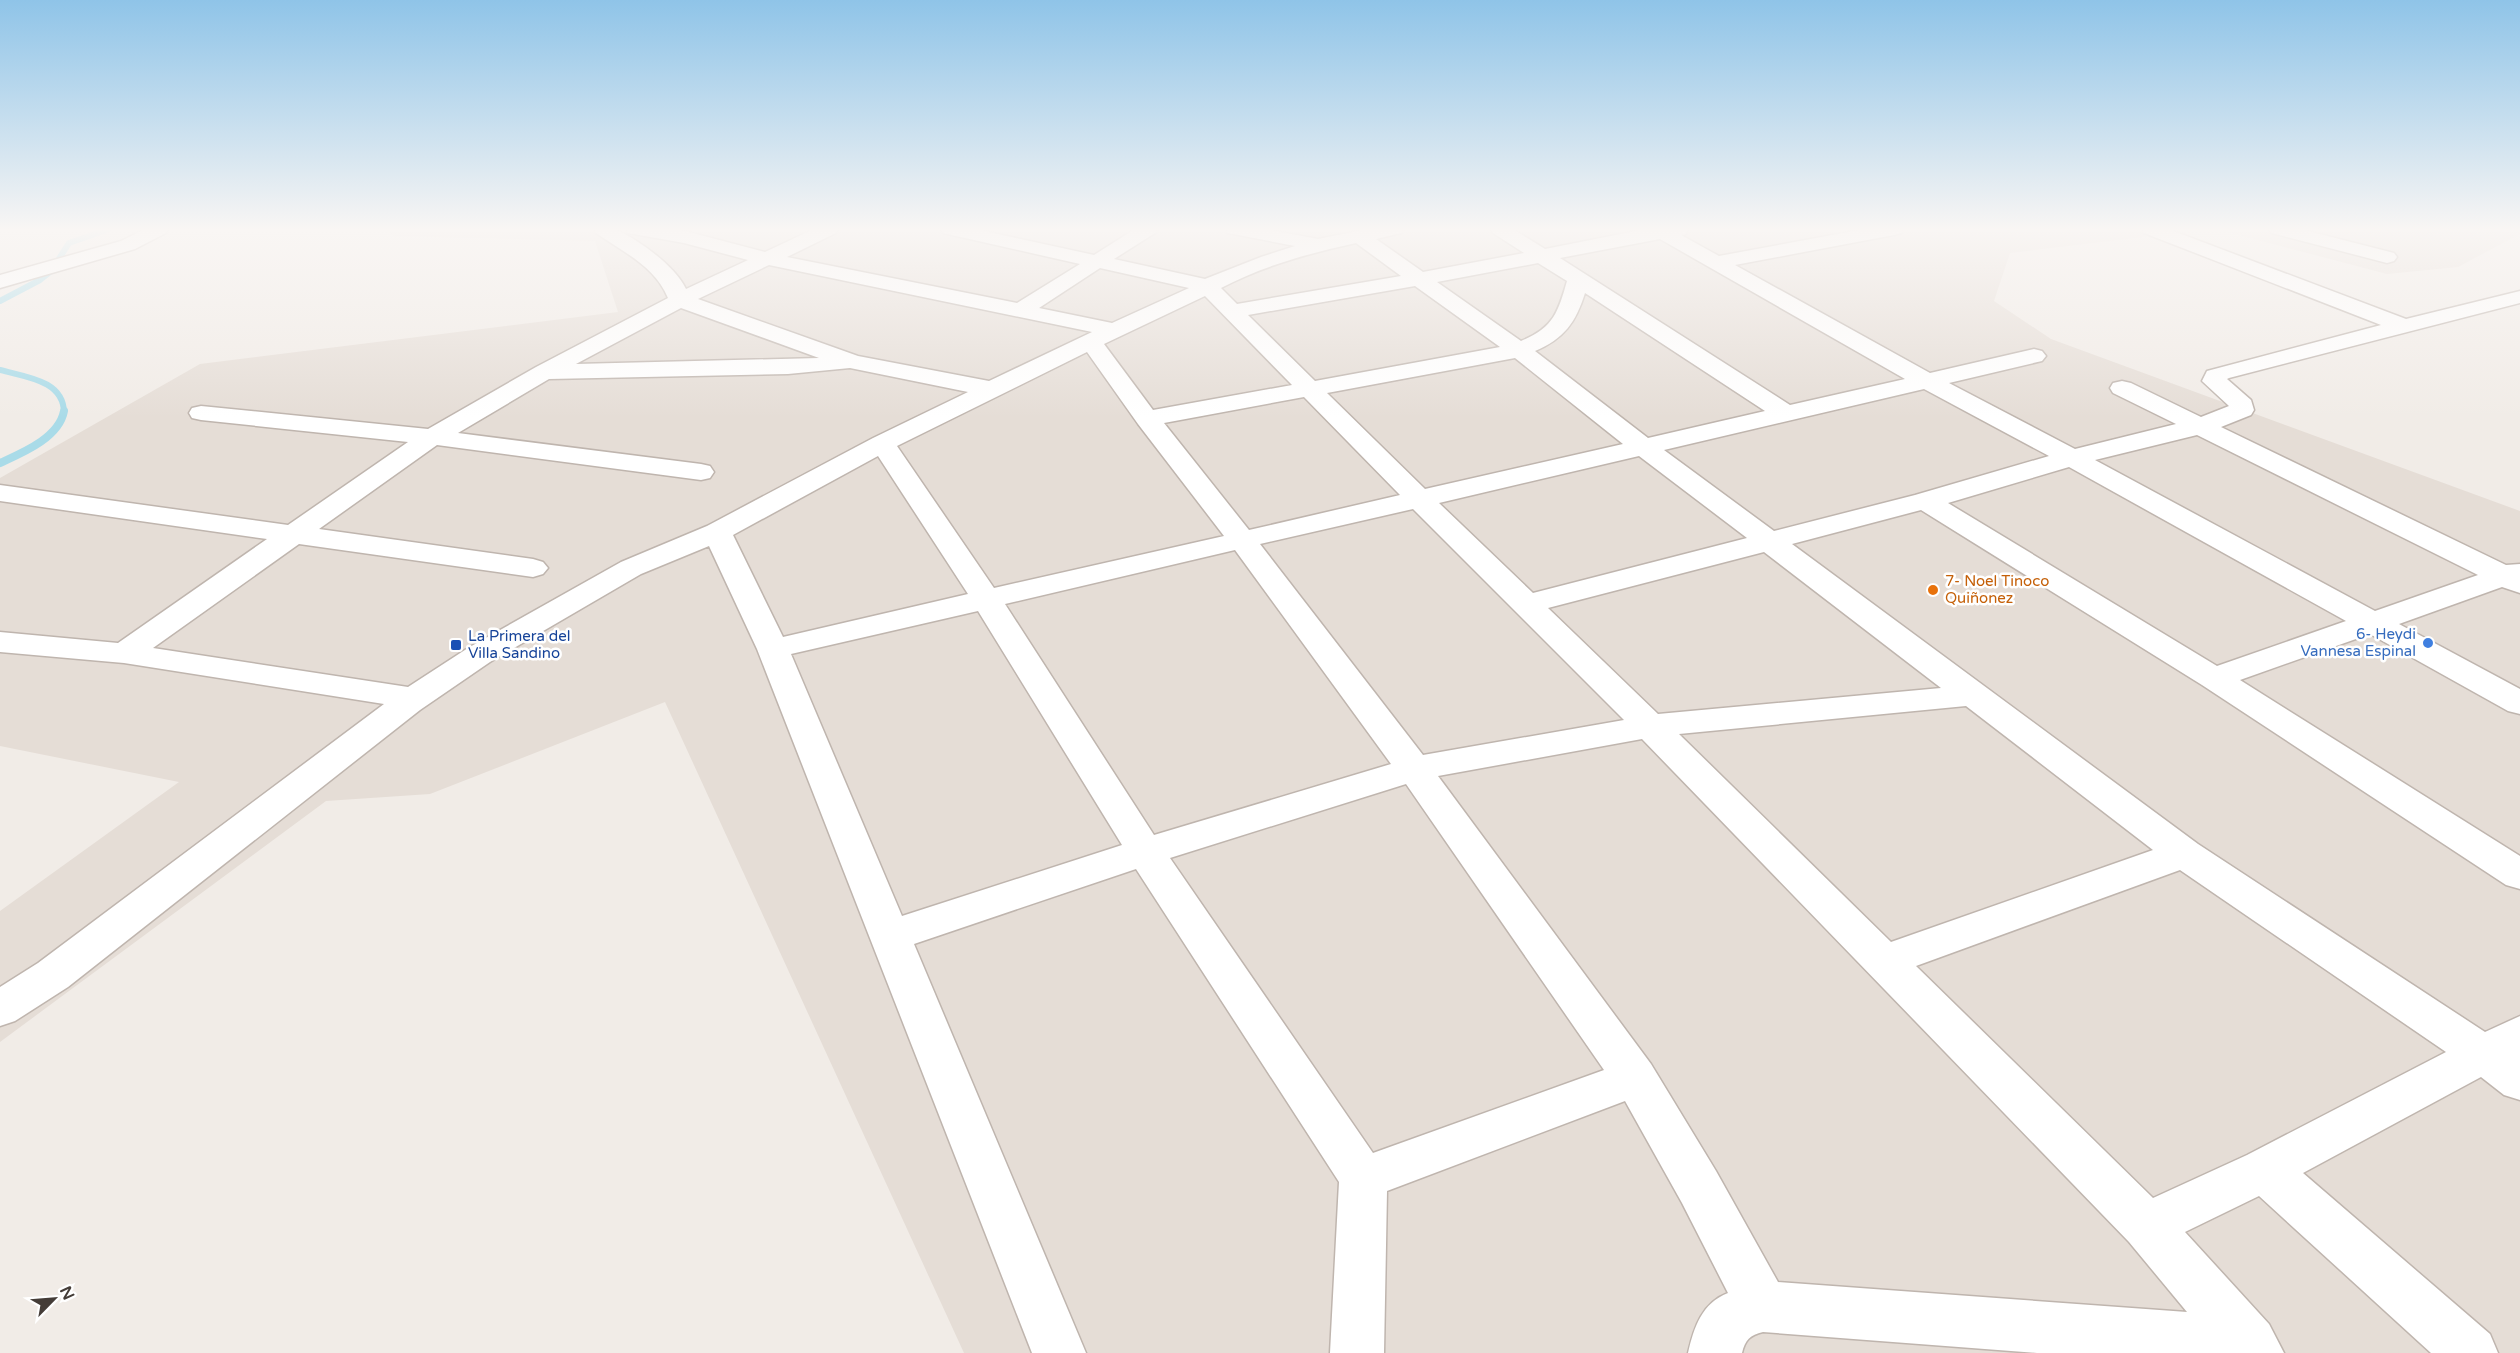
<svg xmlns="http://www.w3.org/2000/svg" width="2520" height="1353" font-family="'Varela Round',sans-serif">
	<rect width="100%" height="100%" fill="#f1ece7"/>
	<!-- residential -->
	<path fill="#e5ddd6" d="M382,229H2211L2010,253L1994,301L2051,339L2520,511V1353H964L665,702L430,794L326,801L0,1042V911L179,782L0,746V478L200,364L618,312L595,241L395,236Z
		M2216,229H2520V234L2458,267L2387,274Z"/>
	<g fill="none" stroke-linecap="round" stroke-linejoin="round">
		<!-- stream-far1 -->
		<path stroke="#a9dbe8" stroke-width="6" d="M55,265L69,243L109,229
			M0,301L40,280L54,269
			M0,370C25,377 64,380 64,413"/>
		<!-- stream -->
		<path stroke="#a9dbe8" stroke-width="8" d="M0,463C22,453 59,438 64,411"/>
		<!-- minor casing -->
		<g stroke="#bfb5ae" stroke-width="3">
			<path id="minor" d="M145,229H169L166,233L135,249L0,288V275L121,241Z
				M594,229C601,229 611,227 617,230C640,241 675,266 686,289L748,260L684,243L628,233L626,229H669L685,231L765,252L814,229H838L836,233L787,257L1017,303L1080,264L943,233L941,229H975L1094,255L1135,229H1157L1155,233L1114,259L1205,279L1261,257L1295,246L1228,233L1226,229H1264L1318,239L1368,229H1403L1401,233L1376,239L1423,272L1524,253L1493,233L1491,229H1513L1545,249L1646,229H1688L1686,234L1681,235L1719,256L1865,229H1903L1901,233L1894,235L1735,265L1930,373L2034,349L2042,351L2046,356L2042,361L1949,383L2075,449L2176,424L2113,393L2110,388L2113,383L2122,381L2131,383L2201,417L2229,406L2202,381L2207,371L2381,325L2144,233L2142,229H2168L2406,319L2520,291V303L2229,378L2227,379L2251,400L2254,410L2251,415L2221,427L2506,565L2520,564V593L2502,587L2399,624L2520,689V714L2508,711L2370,634L2240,680L2520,856V889L2506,885L2202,685L1921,510L1792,544L2198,844L2485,1032L2520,1016V1100L2504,1095L2481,1077L2303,1173L2490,1334L2498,1353H2431L2259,1196L2185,1232L2269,1324L2284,1353H2037L1763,1332C1750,1335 1745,1340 1742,1353H1688C1694,1327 1702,1303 1728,1293L1682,1203L1625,1101L1387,1191L1384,1353H1330L1339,1182L1136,869L914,944L1086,1353H1032L757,649L709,546L641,574L490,662L420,710L68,987L15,1021L0,1026V987L38,963L384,704L124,663L0,652V632L118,643L267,539L0,501V485L288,525L408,442L201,420L192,418L189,413L192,408L201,406L428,429L536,367L668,298C655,266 623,252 596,233ZM1660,239L1905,379L1790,405L1560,258ZM1356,243L1401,276L1237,304L1221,288C1262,266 1310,253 1356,243ZM1538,263L1567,281C1558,313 1553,328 1521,341L1437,282ZM769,265L1092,332L989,381L858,356L698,299ZM1100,268L1189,288L1112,323L1039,308ZM1415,286L1500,347L1315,381L1248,315ZM1585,293L1765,411L1648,438L1535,351C1564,339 1576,322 1585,293ZM1205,296L1292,385L1153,410L1104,344ZM681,308L819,358L576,364ZM1087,352L1138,424L1224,536L994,588L897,446ZM1515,358L1623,444L1425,489L1327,393ZM850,368L968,392L873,438L707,526L621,562L468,648L408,687L153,648L299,544L533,577L543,574L548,568L543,562L533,559L319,529L437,445L701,480L710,478L714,472L710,466L701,464L458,433L549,379L788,374ZM1924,389L2049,456L1915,495L1774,531L1664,450ZM1304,397L1400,495L1249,530L1164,423ZM2197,435L2478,575L2375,611L2095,460ZM878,456L968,594L783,637L733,535ZM1639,456L1747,538L1533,593L1439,503ZM2069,467L2346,621L2217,666L1948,503ZM1413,509L1624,720L1423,755L1260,544ZM1235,550L1391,764L1154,835L1005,604ZM1764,552L1941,688L1658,714L1548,608ZM978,611L1122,845L902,916L791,654ZM1966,706L2153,850L1891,942L1679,734ZM1642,739L2129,1242L2187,1312L1778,1282L1716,1171L1651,1064L1438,776ZM1406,784L1604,1070L1373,1153L1170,858ZM2180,870L2446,1052L2247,1155L2153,1198L1916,966Z
				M2269,229H2300L2394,253L2397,257L2394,261L2387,263L2272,233Z"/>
		</g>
		<!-- minor -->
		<use href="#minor" fill="#fff" fill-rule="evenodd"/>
	</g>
	<!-- sky -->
	<linearGradient id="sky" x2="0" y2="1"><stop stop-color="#8fc4e8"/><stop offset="0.55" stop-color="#f9f6f4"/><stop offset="1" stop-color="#f9f6f4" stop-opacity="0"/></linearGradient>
	<rect width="2520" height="418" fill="url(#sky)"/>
	<!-- markers -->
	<circle fill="#e8710a" stroke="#fff" stroke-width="2" cx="1933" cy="590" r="6"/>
	<circle fill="#3f7fe0" stroke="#fff" stroke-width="2" cx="2428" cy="643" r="6"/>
	<rect fill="#1a4fb4" stroke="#fff" stroke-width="2" x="450" y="639" width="12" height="12" rx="3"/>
	<g text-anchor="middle" stroke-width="5" stroke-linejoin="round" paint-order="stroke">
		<!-- food labels -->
		<g font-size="15" fill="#c56008" stroke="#fff" text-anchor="start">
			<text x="1945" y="586">7- Noel Tinoco<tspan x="1945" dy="17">Quiñonez</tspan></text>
		</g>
		<!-- shop labels -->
		<g font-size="15" fill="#366cbe" stroke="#fff" text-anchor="end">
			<text x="2416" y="639">6- Heydi<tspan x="2416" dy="17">Vannesa Espinal</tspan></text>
		</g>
		<!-- transit labels -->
		<g font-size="15" fill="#164399" stroke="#fff" text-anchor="start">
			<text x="468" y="641">La Primera del<tspan x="468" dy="17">Villa Sandino</tspan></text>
		</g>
	</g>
	<!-- north arrow -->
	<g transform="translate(54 1299) rotate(65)" stroke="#ffffff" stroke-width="4.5" paint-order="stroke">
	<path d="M0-4.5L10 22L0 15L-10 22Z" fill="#443c37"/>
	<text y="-9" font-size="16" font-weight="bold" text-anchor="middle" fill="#443c37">N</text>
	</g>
</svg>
